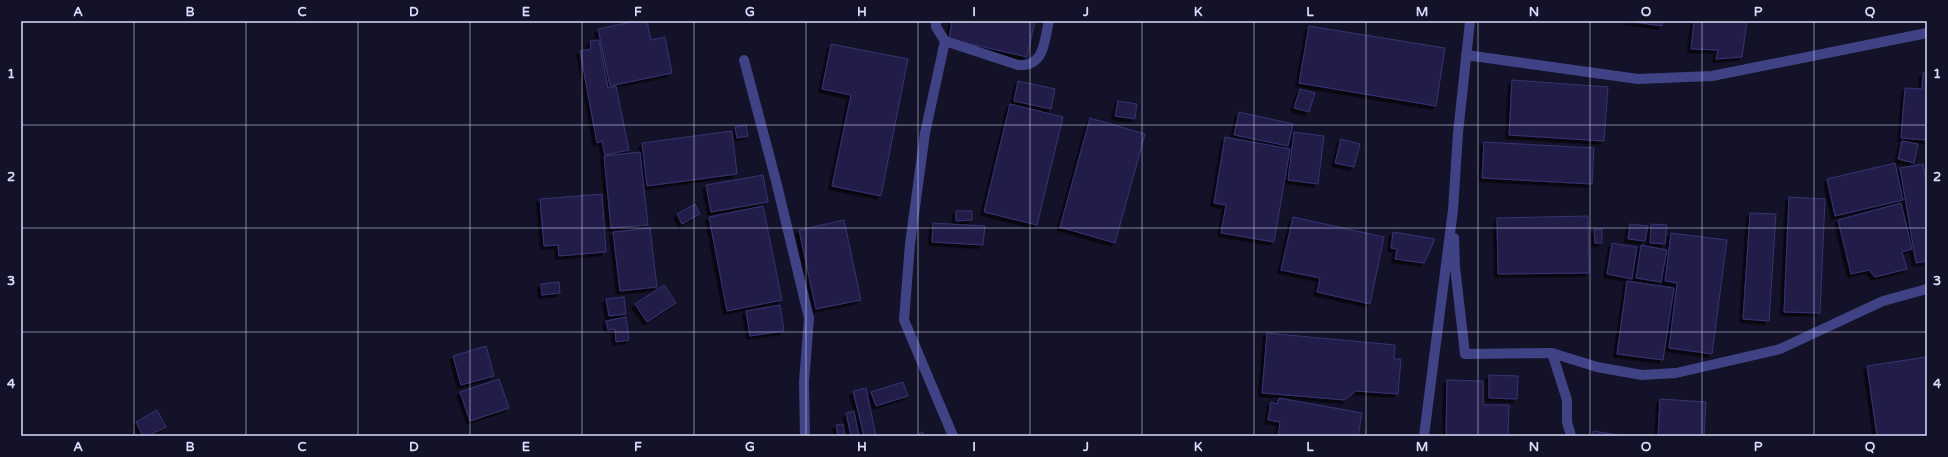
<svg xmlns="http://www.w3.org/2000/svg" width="1948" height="457" font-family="'Varela Round',sans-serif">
	<defs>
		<filter id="shadow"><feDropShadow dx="-3.5" dy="3.5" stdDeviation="0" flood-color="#0009"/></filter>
	</defs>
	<rect width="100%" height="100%" fill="#131228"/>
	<!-- building -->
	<path fill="#231f48" stroke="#383273" filter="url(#shadow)" d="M636,21H647L651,40L665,37L672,73L610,86L598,29Z
		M952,21H1035L1027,57L949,39Z
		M1627,21H1663L1662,26Z
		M1694,21H1747L1742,57L1716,59L1718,50L1691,49Z
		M1309,26L1445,48L1436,106L1299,83Z
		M599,40L608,88L616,86L629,150L605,155L602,141L597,143L580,51L591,49L590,41Z
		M831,44L908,59L881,196L832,186L851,95L822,89Z
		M1923,73H1927V140L1901,138L1905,88L1922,89Z
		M1512,80L1608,87L1604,141L1509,135Z
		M1018,81L1055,89L1051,109L1014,101Z
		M1300,89L1315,93L1309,112L1294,108Z
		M1118,101L1137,104L1135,119L1115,116Z
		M1010,104L1063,117L1037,225L984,212Z
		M1239,112L1293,124L1288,146L1234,135Z
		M1090,118L1145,134L1115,243L1060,227Z
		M746,125L748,136L737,138L735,127Z
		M732,131L737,174L647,186L642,143Z
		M1294,132L1324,136L1318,184L1288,180Z
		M1225,137L1290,149L1274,242L1221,233L1226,205L1214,203Z
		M1341,139L1360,144L1354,167L1335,163Z
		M1902,141L1918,144L1914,163L1898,159Z
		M1484,142L1594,148L1592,184L1482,178Z
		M640,152L648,225L611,228L604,156Z
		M1895,163L1903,200L1835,216L1827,179Z
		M1923,164L1927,189V261L1916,263L1900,168Z
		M763,175L768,202L711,212L706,185Z
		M602,194L606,252L559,256L558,245L544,246L540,199Z
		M1789,197L1825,199L1820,313L1784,312Z
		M1901,203L1912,249L1902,252L1907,269L1875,277L1869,270L1851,274L1838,220Z
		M695,204L700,214L682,224L677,214Z
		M763,206L782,300L727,311L709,217Z
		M956,211H972V220L956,221Z
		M1750,213L1776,214L1769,321L1743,319Z
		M1588,216L1589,273L1498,274L1497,218Z
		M1293,217L1384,237L1370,304L1317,292L1320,278L1281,270Z
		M844,220L861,300L816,309L799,230Z
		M933,223L985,226L983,245L932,242Z
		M1630,224L1648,226L1645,241L1628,239Z
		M1651,224L1667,225L1665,244L1650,243Z
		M650,228L657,287L620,291L613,232Z
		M1594,229H1602V243H1595Z
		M1393,232L1435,239L1424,263L1395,259L1397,249L1391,248Z
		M1671,233L1727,240L1712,354L1669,348L1677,283L1665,281Z
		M1612,243L1637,247L1632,279L1607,274Z
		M1641,245L1667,250L1661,282L1636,278Z
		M1627,281L1674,288L1663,360L1617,354Z
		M559,282L560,293L542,295L541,284Z
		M664,285L676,303L647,322L635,304Z
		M624,297L626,314L609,316L606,299Z
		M780,305L784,331L750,336L746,311Z
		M626,317L629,340L616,342L615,329L608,330L606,321Z
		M1267,333L1395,345L1394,359H1401L1398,394L1356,391L1345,400L1262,393Z
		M486,346L494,376L461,385L453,356Z
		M1926,357L1927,436H1877L1867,366Z
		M1489,375L1518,376L1517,399L1489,398Z
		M499,379L509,408L470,421L460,392Z
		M1447,380L1483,381V405H1509L1508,436H1446Z
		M903,382L908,396L876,406L871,392Z
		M866,388L876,436H864L853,391Z
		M1279,398L1362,413L1358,436H1278L1280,422L1268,420L1271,402L1277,404Z
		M1660,399L1706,402L1704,436H1658Z
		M157,410L166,427L148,436H143L136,422Z
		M854,411L859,436H851L846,413Z
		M843,424L845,436H838L836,425Z
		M1593,431L1625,436H1592Z
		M922,432L925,436H916Z"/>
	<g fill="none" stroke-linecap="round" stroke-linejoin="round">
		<!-- minor -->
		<path stroke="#3f4385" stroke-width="10" d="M936,21V27L945,41L1018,65C1045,67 1044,41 1049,21
			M945,41L925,133L910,244L904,320L953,436
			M1466,55L1638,79L1712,76L1927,33
			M744,60L776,181L809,318L804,382L805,436
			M1454,238L1455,267L1465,354L1552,353L1567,400V422L1571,436
			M1552,353L1597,367L1642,375L1676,373L1780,349L1883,301L1927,289
			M1424,436L1453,210L1458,133L1470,21"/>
	</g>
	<!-- grid -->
	<path fill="none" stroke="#dbdbfd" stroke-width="1" stroke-opacity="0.55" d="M134,21V436M246,21V436M358,21V436M470,21V436M582,21V436M694,21V436M806,21V436M918,21V436M1030,21V436M1142,21V436M1254,21V436M1366,21V436M1478,21V436M1590,21V436M1702,21V436M1814,21V436M21,125H1927M21,228H1927M21,332H1927"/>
	<!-- border -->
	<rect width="1948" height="457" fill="none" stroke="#131228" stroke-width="44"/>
	<rect x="22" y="22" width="1904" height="413" fill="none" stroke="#dbdbfd" stroke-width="1.5"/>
	<g font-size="13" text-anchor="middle" font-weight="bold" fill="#dbdbfd">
		<text x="78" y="16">A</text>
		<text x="190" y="16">B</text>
		<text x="302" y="16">C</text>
		<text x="414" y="16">D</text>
		<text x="526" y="16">E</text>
		<text x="638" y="16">F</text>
		<text x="750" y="16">G</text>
		<text x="862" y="16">H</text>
		<text x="974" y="16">I</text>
		<text x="1086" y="16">J</text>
		<text x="1198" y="16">K</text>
		<text x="1310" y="16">L</text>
		<text x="1422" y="16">M</text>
		<text x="1534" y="16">N</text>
		<text x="1646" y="16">O</text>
		<text x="1758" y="16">P</text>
		<text x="1870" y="16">Q</text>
		<text x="11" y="78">1</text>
		<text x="1937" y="78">1</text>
		<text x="11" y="181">2</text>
		<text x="1937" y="181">2</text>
		<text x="11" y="285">3</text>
		<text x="1937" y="285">3</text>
		<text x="11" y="388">4</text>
		<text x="1937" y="388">4</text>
		<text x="78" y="451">A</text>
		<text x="190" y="451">B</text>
		<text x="302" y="451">C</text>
		<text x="414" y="451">D</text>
		<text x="526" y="451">E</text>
		<text x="638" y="451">F</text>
		<text x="750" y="451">G</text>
		<text x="862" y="451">H</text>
		<text x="974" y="451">I</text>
		<text x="1086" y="451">J</text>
		<text x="1198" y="451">K</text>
		<text x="1310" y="451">L</text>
		<text x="1422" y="451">M</text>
		<text x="1534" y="451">N</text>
		<text x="1646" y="451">O</text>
		<text x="1758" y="451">P</text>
		<text x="1870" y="451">Q</text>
	</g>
</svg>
